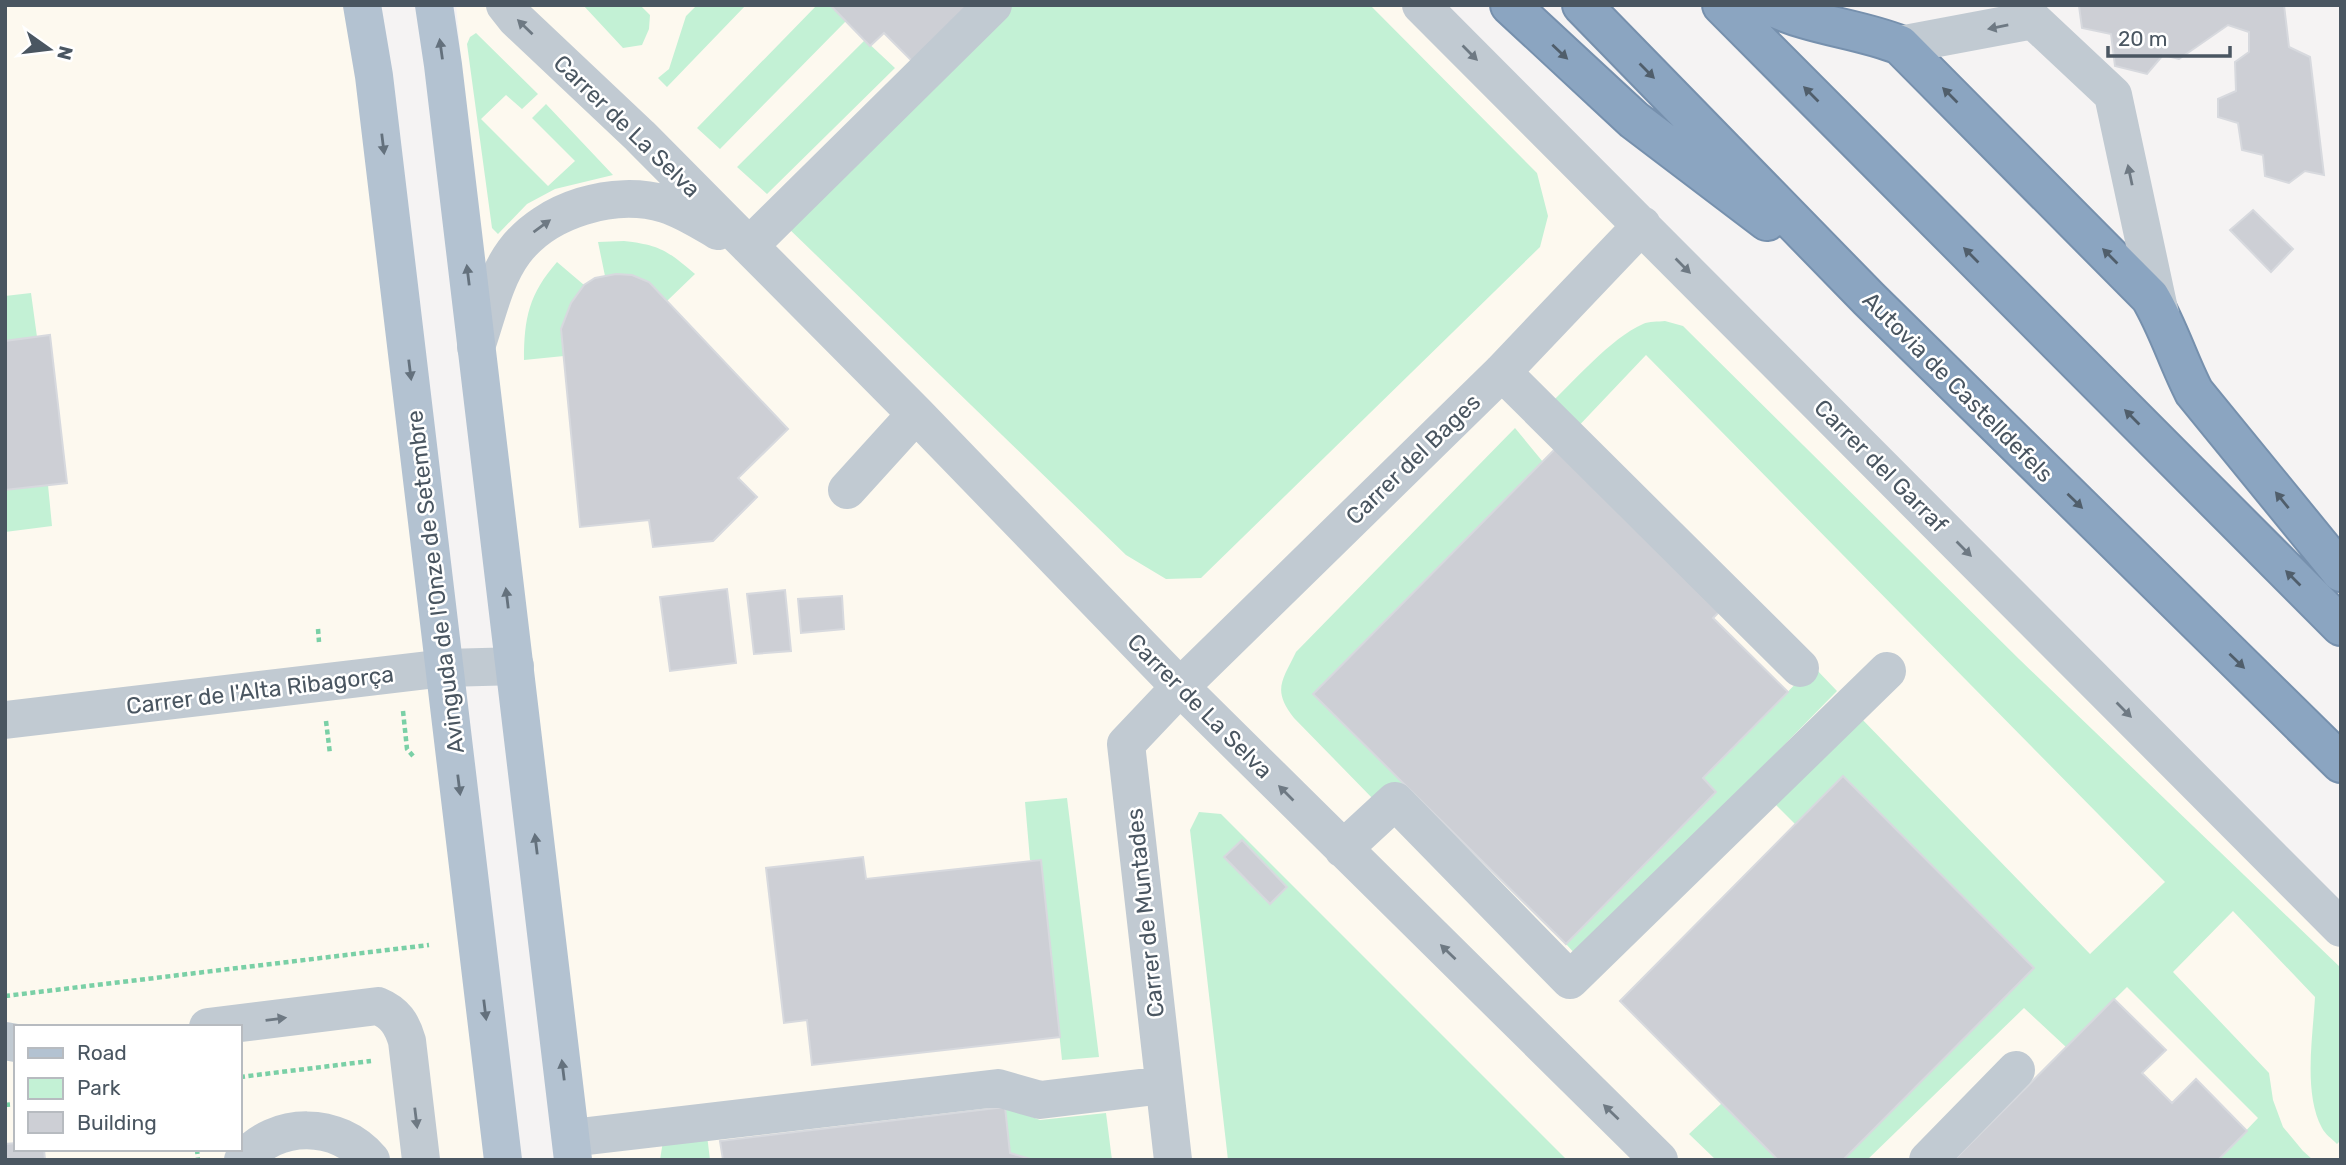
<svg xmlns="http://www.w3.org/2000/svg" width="2346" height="1165" font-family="Rubik,sans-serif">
	<rect width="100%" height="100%" fill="#f5f3f3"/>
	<!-- commercial -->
	<path fill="#fdf9ef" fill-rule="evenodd" d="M5,5H360L503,1160H5ZM16,1027H240V1149H16Z
		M456,5H1421L2341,928V1160H586L486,324Z"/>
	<!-- green -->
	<path fill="#c3f1d5" d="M583,5H640L650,15L649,29L642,45L623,48Z
		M697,5H746L667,87L658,78L669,69L686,16Z
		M817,5H830L846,21L720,149L697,128Z
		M1013,5H1370L1537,173L1548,216L1540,247L1201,578L1166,579L1126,555L784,224Z
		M476,33L538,94L522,109L506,95L481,119L548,186L575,161L532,118L546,104L613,175L555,189L527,204L498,234L492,228L467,44L470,37Z
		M865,40L895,68L767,194L737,167Z
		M624,241C660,245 668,251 695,274L667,301C646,285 634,270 605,276L598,242Z
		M557,262L584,285C564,312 561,323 564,356L524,360C524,318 529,294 557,262Z
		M31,293L37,337L5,341V296Z
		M1665,321L1683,326L2019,659L2341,968V1140L2337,1144C2332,1139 2325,1134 2322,1128C2303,1093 2313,1036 2315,997L2233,911L2173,972L2269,1073L2273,1100L2283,1127L2303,1151L2313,1160H2218L2258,1118L2127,987L2066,1047L2024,1008L1867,1160H1843L2034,968L1843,777L1795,824L1772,801L1858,715L2090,954L2165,882L1646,355L1572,433L1547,407C1573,382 1611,338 1643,324C1649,321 1658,322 1665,321Z
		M1515,428L1543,462L1314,694L1403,783L1376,802L1294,718C1272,690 1282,681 1296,652Z
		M48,485L52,526L5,532V490Z
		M1813,666L1837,691L1577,956L1566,944L1716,792L1703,778Z
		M1067,798L1099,1057L1062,1060L1041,860H1030L1025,802Z
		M1199,812L1221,814L1567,1160H1228L1190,830Z
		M1722,1103L1778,1160H1716L1689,1134Z
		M1005,1107L1040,1120L1106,1113L1112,1160H1034L1010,1153Z
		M707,1135L710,1160H660L663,1141Z"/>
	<!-- building -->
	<path fill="#cdcfd5" stroke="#d7d9de" stroke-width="2" d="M834,5H971L913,62L884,33L870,46L832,7Z
		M2284,5L2289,47L2310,57L2324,175L2305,171L2289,183L2265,176L2263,155L2242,150L2238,123L2218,117V99L2236,91L2235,62L2249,52V32L2228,25L2179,59L2163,55L2147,74L2115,66L2111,34L2082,28L2079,6Z
		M2253,210L2293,249L2271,272L2230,230Z
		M616,274L632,275L649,282L788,429L738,478L757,497L713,541L653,547L649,520L580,527L561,329L571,303L584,285L595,278Z
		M50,335L67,483L5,490V341Z
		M1559,445L1723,608L1713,618L1788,692L1703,778L1716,792L1566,944L1313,694Z
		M727,589L736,663L670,671L660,597Z
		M785,590L791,651L754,654L747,594Z
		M842,596L844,629L801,633L798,599Z
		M1843,776L2034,968L1843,1160H1778L1620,1001Z
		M1242,840L1287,887L1270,904L1224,857Z
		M863,857L866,879L1041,860L1060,1037L812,1065L807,1020L784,1023L766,868Z
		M2114,999L2166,1050L2142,1073L2172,1103L2196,1079L2247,1131L2218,1160H1954Z
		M1005,1107L1010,1153L1034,1160H723L720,1141Z
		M16,1143V1149H44L45,1160H5V1144Z"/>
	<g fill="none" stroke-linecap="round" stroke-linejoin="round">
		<!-- highway casing -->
		<g stroke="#7690ad" stroke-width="42">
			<path id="highway" d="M1510,5L1634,120L1767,221
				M1582,5L1869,299L2341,763
				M1722,5L2341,626
				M1769,5C1811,26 1857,28 1900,45L2150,297C2168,327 2178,361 2194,392L2341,572"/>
		</g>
		<!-- path -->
		<path stroke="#7ad0a6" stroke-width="4.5" stroke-dasharray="5 3.5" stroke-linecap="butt" d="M318,629L319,642
			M403,711L407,749L413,756
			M326,721L330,754
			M5,996L429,945
			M240,1077L371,1061
			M5,1105L16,1104
			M197,1149L198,1160"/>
		<!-- minor -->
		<path stroke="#c1cad2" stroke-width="38" d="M505,5L516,19L640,136L916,414L1180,687L1659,1160
			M1421,5L2341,928
			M1900,45L2033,20L2113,95L2160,314
			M749,246L993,5
			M476,347C487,316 494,279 514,252C546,209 614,189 665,204C684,210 701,221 718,231
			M1502,372L1800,668
			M847,490L916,414
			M5,720L445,668L515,666
			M1343,849L1395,801L1570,980L1887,671
			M208,1027L378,1006C395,1013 402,1024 407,1041L421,1160
			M5,1041L16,1043
			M571,1138L998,1088L1040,1100L1164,1085
			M243,1160C276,1120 338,1121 371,1160
			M1173,1160L1126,744L1180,687L1502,372L1642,225
			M1928,1160L2016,1070"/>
		<!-- major -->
		<path stroke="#b3c2d1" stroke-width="38" d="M362,5L374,76L503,1160
			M434,5L443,65L573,1160"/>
		<!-- highway -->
		<use href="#highway" stroke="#8ba5c1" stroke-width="38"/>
	</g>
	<!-- one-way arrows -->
	<defs><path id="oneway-solid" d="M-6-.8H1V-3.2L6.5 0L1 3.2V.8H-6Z" transform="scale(1.75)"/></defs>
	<g fill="#6e7983">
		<use href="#oneway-solid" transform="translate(525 27) rotate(-136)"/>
		<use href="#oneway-solid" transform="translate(1998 27) rotate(169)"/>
		<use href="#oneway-solid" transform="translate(1470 53) rotate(45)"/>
		<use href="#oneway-solid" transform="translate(2130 175) rotate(-102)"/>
		<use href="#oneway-solid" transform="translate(542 226) rotate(-36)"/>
		<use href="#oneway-solid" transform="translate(1683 266) rotate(45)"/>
		<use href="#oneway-solid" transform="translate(1964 549) rotate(45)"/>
		<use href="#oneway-solid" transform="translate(2124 710) rotate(45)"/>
		<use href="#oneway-solid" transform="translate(1286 793) rotate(-135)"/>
		<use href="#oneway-solid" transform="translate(1448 952) rotate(-136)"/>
		<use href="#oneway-solid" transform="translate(276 1019) rotate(-7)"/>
		<use href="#oneway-solid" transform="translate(1611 1112) rotate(-136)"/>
		<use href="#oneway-solid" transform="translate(416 1118) rotate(83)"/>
	</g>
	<g fill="#64717d">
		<use href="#oneway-solid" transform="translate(441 49) rotate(-98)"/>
		<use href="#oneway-solid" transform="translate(383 144) rotate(83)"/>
		<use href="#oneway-solid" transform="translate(468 275) rotate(-97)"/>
		<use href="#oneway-solid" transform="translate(410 370) rotate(83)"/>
		<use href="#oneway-solid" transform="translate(507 598) rotate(-97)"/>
		<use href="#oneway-solid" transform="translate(459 785) rotate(83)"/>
		<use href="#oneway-solid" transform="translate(536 844) rotate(-97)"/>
		<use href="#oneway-solid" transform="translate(485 1010) rotate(83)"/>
		<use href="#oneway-solid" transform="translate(563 1070) rotate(-97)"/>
	</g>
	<g fill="#505e6b">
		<use href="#oneway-solid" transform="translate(1560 52) rotate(43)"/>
		<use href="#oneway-solid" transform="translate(1647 71) rotate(45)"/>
		<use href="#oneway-solid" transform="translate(1811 94) rotate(-135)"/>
		<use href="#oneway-solid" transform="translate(1950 95) rotate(-135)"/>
		<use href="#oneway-solid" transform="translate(1971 255) rotate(-135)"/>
		<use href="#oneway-solid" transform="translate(2110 256) rotate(-135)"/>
		<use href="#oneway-solid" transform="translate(2132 417) rotate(-135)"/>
		<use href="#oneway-solid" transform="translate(2282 500) rotate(-129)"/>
		<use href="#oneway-solid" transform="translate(2075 501) rotate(44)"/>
		<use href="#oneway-solid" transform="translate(2293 578) rotate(-135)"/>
		<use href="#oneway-solid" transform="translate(2237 661) rotate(44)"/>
	</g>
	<g text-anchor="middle" stroke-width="5" stroke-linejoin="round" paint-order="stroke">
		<!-- street labels -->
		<g font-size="23" fill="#4a5661" stroke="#fff">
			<text transform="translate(627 126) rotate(44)" y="8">Carrer de La Selva</text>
			<text transform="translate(1958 387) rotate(45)" y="8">Autovia de Castelldefels</text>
			<text transform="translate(1413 459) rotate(-44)" y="8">Carrer del Bages</text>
			<text transform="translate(1881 466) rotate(45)" y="8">Carrer del Garraf</text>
			<text transform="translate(435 582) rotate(-97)" y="8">Avinguda de l'Onze de Setembre</text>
			<text transform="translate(260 690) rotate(-7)" y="8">Carrer de l'Alta Ribagorça</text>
			<text transform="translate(1200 706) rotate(45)" y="8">Carrer de La Selva</text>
			<text transform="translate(1145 913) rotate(-96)" y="8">Carrer de Muntades</text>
		</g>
	</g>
	<!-- border -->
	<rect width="2346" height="1165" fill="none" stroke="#4a5661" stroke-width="14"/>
	<!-- legend -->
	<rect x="14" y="1025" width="228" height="126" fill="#ffffff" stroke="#b7bbc0" stroke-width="2"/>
	<rect x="28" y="1048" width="35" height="10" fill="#b3c2d1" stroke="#b7bbc0" stroke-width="2"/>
	<text x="77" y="1060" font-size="21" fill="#4a5661">Road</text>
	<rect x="28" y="1078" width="35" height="21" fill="#c3f1d5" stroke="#b7bbc0" stroke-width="2"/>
	<text x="77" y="1095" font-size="21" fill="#4a5661">Park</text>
	<rect x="28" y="1112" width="35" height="21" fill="#cdcfd5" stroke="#b7bbc0" stroke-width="2"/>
	<text x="77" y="1130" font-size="21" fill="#4a5661">Building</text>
	<!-- north arrow -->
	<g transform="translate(49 49) rotate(104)" stroke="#ffffff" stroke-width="5" paint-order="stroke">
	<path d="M0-5L12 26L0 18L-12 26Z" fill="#4a5661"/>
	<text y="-10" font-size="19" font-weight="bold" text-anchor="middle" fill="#4a5661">N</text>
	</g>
	<!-- scale -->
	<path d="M2108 46v10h122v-10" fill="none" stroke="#4a5661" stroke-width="3.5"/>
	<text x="2118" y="46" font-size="21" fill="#4a5661" stroke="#ffffff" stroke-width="5" paint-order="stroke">20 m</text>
</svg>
